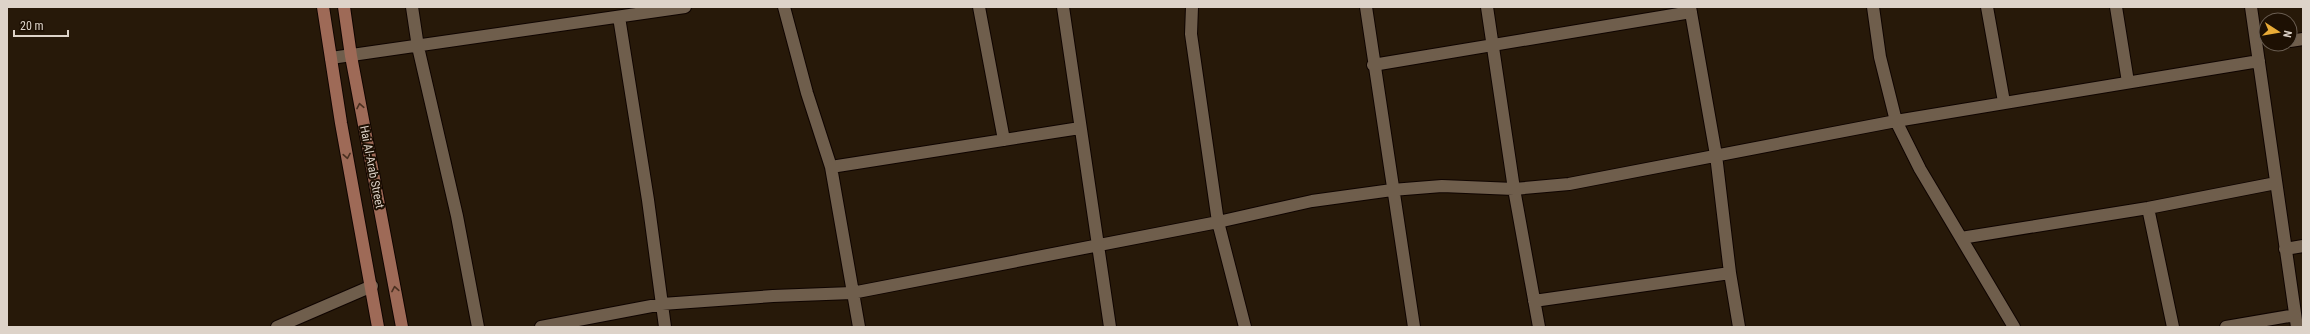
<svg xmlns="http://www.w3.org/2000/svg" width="2310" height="334" font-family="'Roboto Condensed',sans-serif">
	<rect width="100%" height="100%" fill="#271909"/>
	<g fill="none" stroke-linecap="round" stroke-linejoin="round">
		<!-- minor casing -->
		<g stroke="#0f0400" stroke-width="14">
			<path id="minor" d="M412,7L418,47L457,216L478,327
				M784,7L807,93L831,167L859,327
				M979,7L1004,140
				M1063,7L1110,327
				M1192,7L1191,34L1218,222L1245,327
				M1366,7L1414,327
				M1487,7L1514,189L1539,327
				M1690,7L1716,155L1730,273L1739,327
				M1873,7L1880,57L1896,121L1920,169L2014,327
				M1987,7L2004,102
				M2116,7L2128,82
				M2251,7L2297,327
				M619,17L648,200L665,327
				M2290,41L2303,39
				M331,58L685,7
				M1373,65L1691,12
				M831,167L1080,128
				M2148,208L2173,327
				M1961,238L2148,208L2276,183
				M2285,249L2303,246
				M1534,301L1730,273
				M277,327L372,286
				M541,327L662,304L773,296L852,293L1218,222L1312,201L1392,190L1442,186L1514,189L1569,184L1896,121L2259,61
				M2226,327L2295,315"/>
		</g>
		<!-- primary casing -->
		<g stroke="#0f0400" stroke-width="14">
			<path id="primary" d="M323,7L341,123L378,327
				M344,7L351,56L402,327"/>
		</g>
		<!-- minor -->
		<use href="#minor" stroke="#6f5e4c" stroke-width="12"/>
		<!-- primary -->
		<use href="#primary" stroke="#9e6a57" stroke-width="12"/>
	</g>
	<!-- one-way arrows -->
	<defs><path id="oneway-chevron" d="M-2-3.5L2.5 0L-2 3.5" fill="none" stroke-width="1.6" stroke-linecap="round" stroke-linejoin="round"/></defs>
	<g stroke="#4a3020">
		<use href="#oneway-chevron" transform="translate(360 106) rotate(-101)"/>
		<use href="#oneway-chevron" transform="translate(347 156) rotate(80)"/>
		<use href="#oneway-chevron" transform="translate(395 289) rotate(-100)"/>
	</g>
	<g text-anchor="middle" stroke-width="4" stroke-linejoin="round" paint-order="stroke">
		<!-- street labels -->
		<g font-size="12" fill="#ddd3c9" stroke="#1d1003">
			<text transform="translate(372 167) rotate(79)" y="4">Hai Al-Arab Street</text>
		</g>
	</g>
	<!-- border -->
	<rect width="2310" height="334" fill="none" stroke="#ddd3c9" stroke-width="16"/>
	<!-- north arrow -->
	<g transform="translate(2278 32) rotate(102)"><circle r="19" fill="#1d1003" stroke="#6a5e52"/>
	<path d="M0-3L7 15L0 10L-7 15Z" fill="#e8ab37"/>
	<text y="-6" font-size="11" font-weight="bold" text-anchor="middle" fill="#ddd3c9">N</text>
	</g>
	<!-- scale -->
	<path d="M14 30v6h54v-6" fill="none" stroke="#ddd3c9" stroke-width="2"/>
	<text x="20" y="30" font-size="12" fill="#ddd3c9" stroke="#1d1003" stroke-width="3" paint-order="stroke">20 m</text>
</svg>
